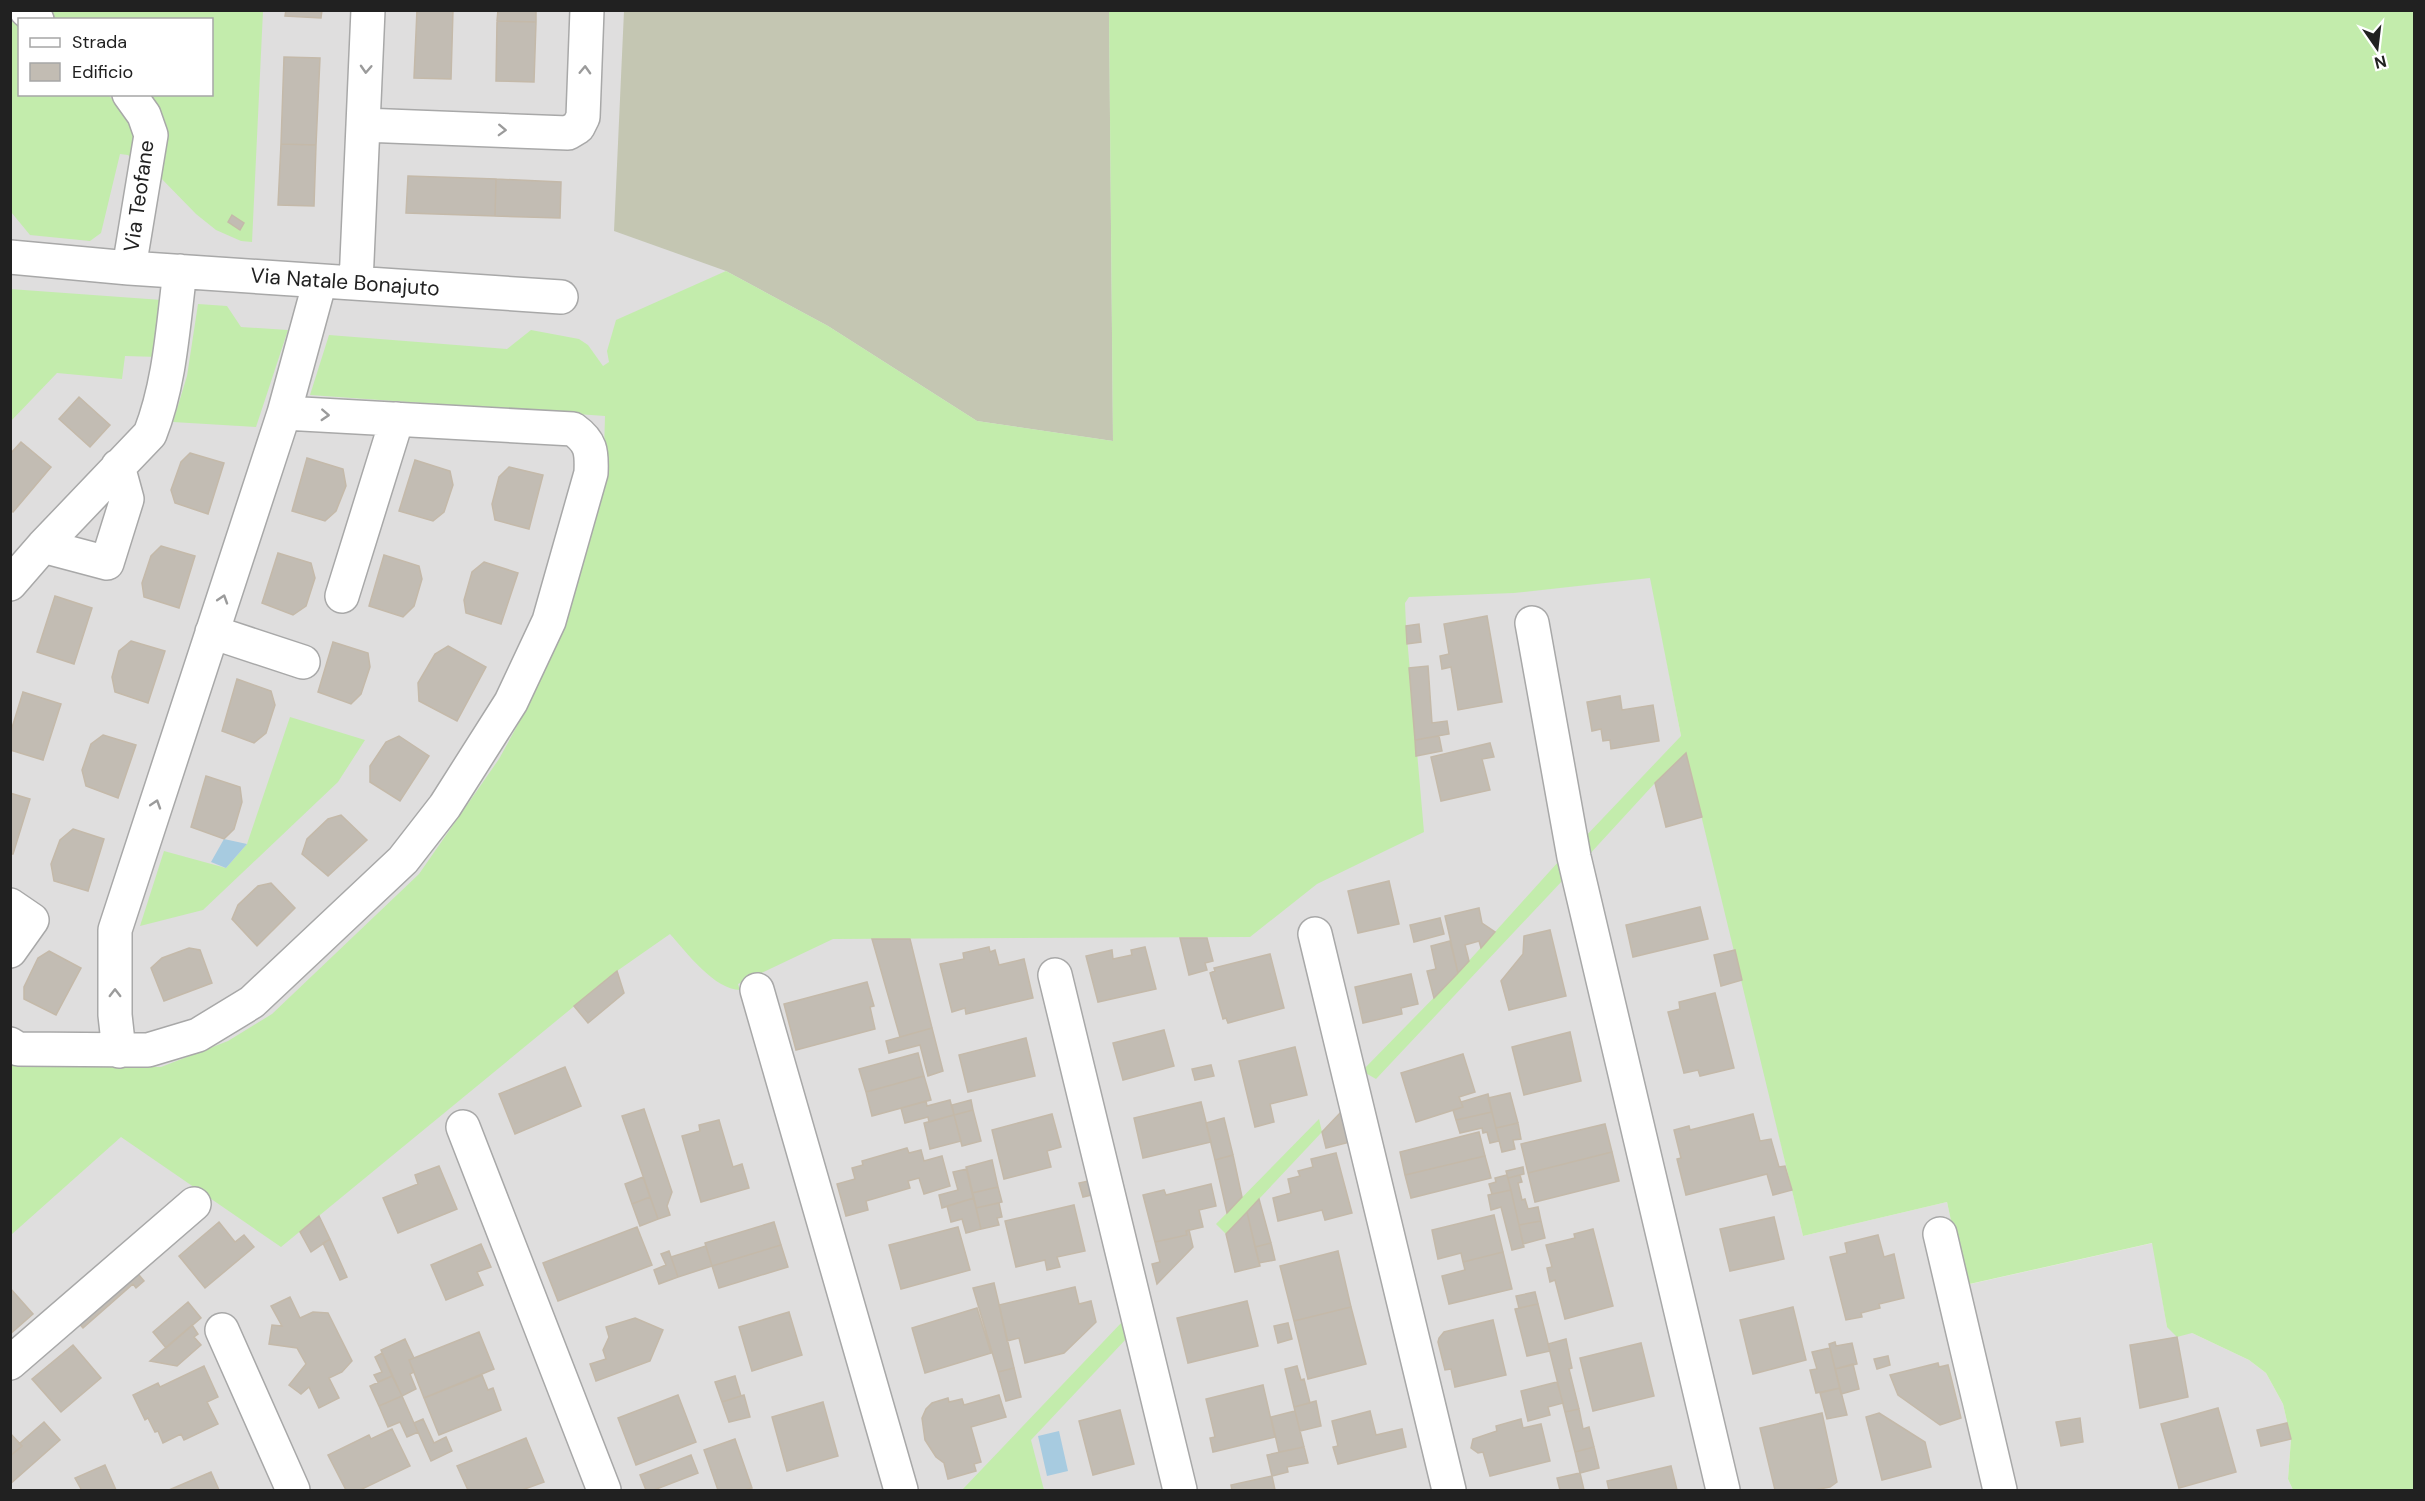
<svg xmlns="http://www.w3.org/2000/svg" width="2425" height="1501" font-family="'DM Sans',sans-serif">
	<rect width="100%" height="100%" fill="#f1efe7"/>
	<!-- residential -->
	<path fill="#dfdede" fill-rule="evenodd" d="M10,11H1641L1651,578L1681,736L1719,882L1803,1236L1947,1202L1966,1285L2153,1243L2167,1327L2192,1333L2249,1360L2266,1373L2283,1404L2291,1439L2288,1479L2293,1490H11ZM20,20H212V94H20Z"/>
	<!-- construction -->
	<path fill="#c4c6b2" d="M624,11H1109L1113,441L977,421L828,326L726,271L614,231Z"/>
	<!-- grass -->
	<path fill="#c3ecac" d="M39,11H263L252,242L241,241L216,230L196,214L156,173L145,95L212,94V20L50,19Z
		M1109,11H2414V1490H2293L2288,1479L2291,1439L2283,1404L2266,1373L2249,1360L2192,1333L2177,1337L2167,1327L2152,1243L1965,1285L1947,1202L1803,1236L1686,753L1655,783L1587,857L1583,839L1681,736L1650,578L1514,593L1409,597L1405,603L1406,626L1424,832L1317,884L1250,937L833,939L738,984L740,990C715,990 686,952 670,934L617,971L281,1247L121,1137L11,1235L10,1063L161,1067L228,1041L272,1014L419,874L499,759L528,706L565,623L603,485L605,416L310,395L329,335L507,349L531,330L579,339L588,345L603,366L609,362L607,351L616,320L726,271L828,326L977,421L1113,441Z
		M10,12L20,20V94L108,95L135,121L138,165L128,155L120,154L101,233L90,241L30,235L11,212Z
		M10,289L162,300L158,357L125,356L122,379L57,373L11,421Z
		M198,304L227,306L241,327L288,330L256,427L173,422L187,376Z
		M290,717L365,740L338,782L203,910L140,926L164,851L226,868L247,844Z
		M1559,861L1563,880L1376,1079L1362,1071L1458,973Z
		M1319,1119L1322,1132L1226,1234L1216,1224Z
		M1123,1321L1127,1338L1031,1440L1044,1490H962Z"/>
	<!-- water -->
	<path fill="#a7cbe0" d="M224,839L247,844L226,868L211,862Z
		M1059,1431L1068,1471L1047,1476L1038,1436Z"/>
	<!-- building -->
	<path fill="#c2bcb3" stroke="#c4b9a9" stroke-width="1.5" d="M286,10H322L321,18L285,16Z
		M417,10H453L451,79L414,78Z
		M498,10H536V22L497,21Z
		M497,21L536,22L534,82L496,81Z
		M284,57L320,58L316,145L281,144Z
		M281,144L316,145L314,206L278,205Z
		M408,176L496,179L495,216L406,213Z
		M496,179L561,182L560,218L495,216Z
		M232,215L244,223L240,230L228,222Z
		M79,397L110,425L90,447L59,419Z
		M21,442L51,467L13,512L10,510V454Z
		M190,453L224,463L208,514L175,503L171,490L181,462Z
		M307,458L343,469L346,486L336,511L325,521L292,511Z
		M415,460L450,471L453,485L444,512L433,521L399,511Z
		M509,467L543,475L529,529L495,520L492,504L499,477Z
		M161,546L195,556L179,608L144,597L142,583L151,556Z
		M278,553L311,563L315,578L306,606L293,615L262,603Z
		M384,555L419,566L422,579L414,606L403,617L369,606Z
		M484,562L518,573L501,624L466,613L464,600L472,572Z
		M55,596L92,608L74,664L37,652Z
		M1487,616L1502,702L1458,710L1451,667L1442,669L1440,656L1449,654L1444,624Z
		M1419,624L1421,642L1407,644L1406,626Z
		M131,641L165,651L148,703L115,692L112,677L119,651Z
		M333,642L368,653L370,667L361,694L351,704L318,692Z
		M448,646L486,667L457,721L419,701L418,683L435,654Z
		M1428,666L1432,723L1447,721L1449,734L1415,740L1409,668Z
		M237,679L271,691L275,705L266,733L254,743L222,731Z
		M23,692L61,704L43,760L10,750V734Z
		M1620,696L1622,710L1653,705L1659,741L1611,749L1610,740L1603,741L1601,729L1592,731L1587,702Z
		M103,735L136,745L118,798L86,786L82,770L91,744Z
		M399,736L429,756L400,801L370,782V766L386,742Z
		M1439,736L1442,751L1416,756L1415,740Z
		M1490,743L1494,757L1482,759L1490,790L1441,801L1431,757Z
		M1686,753L1702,817L1666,827L1655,783Z
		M206,776L240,787L242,802L234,829L224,839L191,827Z
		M10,793L30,799L13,854H10Z
		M341,815L367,840L328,876L302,854L307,839L328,819Z
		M73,829L104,839L88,891L54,881L51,864L60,840Z
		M1389,881L1399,924L1358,933L1348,891Z
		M271,883L295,908L257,946L232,919L238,905L258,886Z
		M1700,907L1708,939L1633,957L1626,925Z
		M1479,908L1482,923L1495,932L1481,948L1479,941L1465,945L1469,961L1458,973L1445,916Z
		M1440,918L1444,934L1414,942L1410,925Z
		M1550,930L1566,996L1509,1010L1501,981L1523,954L1524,936Z
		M1180,938H1207L1213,961L1205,963L1207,970L1189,975Z
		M872,939H910L932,1028L900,1037Z
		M1450,941L1458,973L1434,998L1427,971L1436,969L1431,946Z
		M989,947L990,952L995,950L999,965L1024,959L1033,998L966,1014L965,1008L952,1012L940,964L964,959L963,953Z
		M1145,947L1156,989L1098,1002L1086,956L1112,950L1113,959L1132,955L1131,950Z
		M189,948L200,950L212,983L164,1001L151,968L162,958Z
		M1735,950L1742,980L1721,986L1714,955Z
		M49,951L81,968L56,1015L24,999V987L38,958Z
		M1270,954L1284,1008L1228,1023L1226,1018L1223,1019L1210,973L1215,971L1214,968Z
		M617,971L624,993L588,1023L574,1006Z
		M1411,974L1418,1004L1401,1008L1402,1014L1363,1023L1355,987Z
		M867,982L874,1006L870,1007L875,1029L796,1050L784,1004Z
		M1715,993L1734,1068L1700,1076L1698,1070L1684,1073L1668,1012L1680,1009L1679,1002Z
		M932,1028L943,1071L928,1076L920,1045L889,1053L886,1041Z
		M1164,1030L1174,1066L1123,1080L1113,1043Z
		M1570,1032L1581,1081L1524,1095L1512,1047Z
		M1026,1038L1035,1076L968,1092L959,1055Z
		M1295,1047L1307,1095L1270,1104L1274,1122L1255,1127L1239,1061Z
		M918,1053L924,1076L866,1092L859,1069Z
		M1463,1054L1475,1092L1459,1097L1463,1107L1416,1122L1401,1073Z
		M1211,1065L1214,1076L1195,1080L1192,1069Z
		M565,1067L581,1106L515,1134L499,1094Z
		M924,1076L931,1100L872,1116L866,1092Z
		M1510,1093L1518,1123L1496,1128L1488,1098Z
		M1488,1094L1492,1112L1456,1120L1453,1110L1463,1107L1461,1102Z
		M950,1100L954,1115L929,1122L928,1117L905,1123L901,1108L926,1101L927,1106Z
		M971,1100L973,1110L954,1115L952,1105Z
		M1201,1102L1211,1142L1143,1158L1134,1118Z
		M644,1109L672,1192L667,1206L670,1215L658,1219L622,1116Z
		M973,1110L981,1141L962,1146L954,1115Z
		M1342,1111L1350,1142L1326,1148L1322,1132Z
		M1492,1112L1499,1141L1490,1143L1487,1132L1483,1133L1482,1128L1460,1133L1456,1120Z
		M1052,1114L1061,1147L1047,1151L1051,1167L1004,1179L992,1130Z
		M1753,1114L1760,1141L1771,1139L1779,1167L1785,1166L1792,1190L1773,1195L1767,1174L1686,1195L1677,1159L1681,1158L1674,1130L1689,1126L1690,1130Z
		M954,1115L961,1141L930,1149L924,1123Z
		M1224,1118L1233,1155L1215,1160L1206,1123Z
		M719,1120L733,1167L742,1164L749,1188L701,1202L682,1136L700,1131L699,1125Z
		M1518,1123L1521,1139L1513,1140L1515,1149L1502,1152L1496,1128Z
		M1605,1124L1612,1152L1528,1173L1521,1144Z
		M1479,1132L1485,1156L1405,1175L1400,1152Z
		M907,1148L909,1153L921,1150L924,1161L942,1156L950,1186L924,1194L919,1178L908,1181L910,1188L866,1201L868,1210L846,1216L837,1184L855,1179L852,1168L863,1165L862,1161Z
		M1612,1152L1619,1181L1535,1202L1528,1173Z
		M1336,1153L1352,1213L1325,1220L1322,1210L1278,1221L1273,1198L1291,1193L1288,1179L1300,1176L1298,1171L1313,1167L1311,1159Z
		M1233,1155L1242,1197L1227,1213L1215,1160Z
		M1485,1156L1491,1178L1411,1198L1405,1175Z
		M992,1160L998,1187L972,1193L966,1167Z
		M439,1166L457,1209L398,1233L383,1198L418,1184L415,1175Z
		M1523,1167L1524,1174L1508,1178L1506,1171Z
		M967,1169L974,1198L942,1208L939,1195L958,1190L953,1172Z
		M1507,1175L1511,1190L1492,1194L1489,1184L1496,1182L1495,1178Z
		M1520,1175L1522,1182L1518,1183L1522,1200L1525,1199L1528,1209L1538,1207L1541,1221L1519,1225L1508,1178Z
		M643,1177L650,1197L632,1204L625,1184Z
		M1089,1181L1092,1195L1083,1197L1079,1183Z
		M1211,1184L1216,1206L1199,1210L1203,1227L1186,1231L1187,1235L1155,1242L1143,1195L1164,1190L1166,1195Z
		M998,1187L1002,1202L976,1208L972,1193Z
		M1511,1190L1524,1247L1512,1250L1501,1207L1491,1210L1488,1195Z
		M650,1197L658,1219L640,1226L632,1204Z
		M974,1198L981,1229L966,1233L962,1219L951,1222L947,1206Z
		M1259,1199L1271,1243L1255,1247L1247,1212Z
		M999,1203L1002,1217L997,1218L999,1225L981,1229L976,1208Z
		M1074,1205L1085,1251L1057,1257L1060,1267L1047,1270L1045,1260L1016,1267L1005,1221Z
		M1247,1212L1260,1266L1235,1272L1226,1234Z
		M1494,1215L1503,1252L1463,1262L1461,1253L1438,1259L1432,1230Z
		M319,1216L330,1239L311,1252L300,1232Z
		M1774,1217L1784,1259L1730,1271L1720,1229Z
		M1541,1221L1545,1238L1523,1244L1519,1225Z
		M219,1222L235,1242L244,1235L254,1247L205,1288L179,1256Z
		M774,1222L781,1245L712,1266L705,1243Z
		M637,1227L652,1265L558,1301L543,1263Z
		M958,1227L970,1270L901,1289L889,1245Z
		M1593,1229L1613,1306L1565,1319L1555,1280L1550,1282L1547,1268L1552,1267L1546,1245L1575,1238L1574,1234Z
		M1189,1230L1193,1247L1157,1284L1152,1264L1160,1262L1155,1242L1187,1235L1186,1231Z
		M1878,1235L1884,1257L1894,1254L1904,1298L1879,1304L1880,1308L1861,1313L1862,1317L1846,1320L1830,1257L1847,1253L1845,1243Z
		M330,1239L347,1277L340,1280L323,1243Z
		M1271,1243L1275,1260L1259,1263L1255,1247Z
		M481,1244L491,1267L477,1272L483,1285L446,1300L431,1265Z
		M781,1245L788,1267L719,1288L712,1266Z
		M706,1246L712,1266L678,1277L671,1257Z
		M669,1251L678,1277L659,1284L654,1270L666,1265L661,1254Z
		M1338,1251L1351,1307L1294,1321L1280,1266Z
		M1503,1252L1512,1289L1449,1304L1442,1276L1465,1270L1463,1262Z
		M130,1274L139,1275L144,1281L136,1288L133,1284L83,1328L76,1320Z
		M994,1283L1014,1368L998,1372L973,1288Z
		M1075,1287L1079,1304L1091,1301L1096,1322L1064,1353L1025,1363L1019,1338L1007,1341L999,1305Z
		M10,1288L33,1314L10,1334Z
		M1535,1292L1538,1304L1519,1308L1516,1296Z
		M290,1297L300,1318L313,1312L328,1313L352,1361L342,1372L329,1378L339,1398L319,1408L309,1387L301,1394L289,1385L306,1364L297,1348L269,1344L272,1325L282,1326L271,1306Z
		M1247,1301L1258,1346L1188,1363L1177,1318Z
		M188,1302L201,1318L166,1348L153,1332Z
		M1538,1304L1550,1351L1527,1356L1515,1309Z
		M1351,1307L1366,1364L1308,1379L1294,1321Z
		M1793,1307L1806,1360L1753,1374L1740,1320Z
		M977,1308L991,1353L925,1373L912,1328Z
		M789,1312L802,1355L752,1371L739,1327Z
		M635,1318L663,1330L650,1361L596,1381L590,1364L606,1359L603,1350L609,1337L606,1327Z
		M1493,1320L1506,1375L1455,1387L1451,1369L1445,1370L1438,1342L1439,1338L1444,1332Z
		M1288,1323L1292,1339L1278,1343L1274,1326Z
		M192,1325L198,1334L194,1337L201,1345L177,1366L150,1361Z
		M479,1332L494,1369L424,1398L409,1360Z
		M2177,1337L2188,1397L2140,1408L2130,1345Z
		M405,1339L414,1358L409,1360L414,1372L410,1374L416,1389L402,1396L381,1350Z
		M1566,1339L1572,1368L1569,1369L1579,1409L1565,1412L1548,1344Z
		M1835,1342L1836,1346L1852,1343L1857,1364L1835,1369L1829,1344Z
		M1641,1343L1654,1396L1593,1411L1580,1358Z
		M73,1345L101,1378L61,1412L32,1379Z
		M1830,1348L1840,1388L1816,1393L1810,1370L1817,1369L1812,1352Z
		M382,1353L392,1376L378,1382L374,1375L382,1372L375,1357Z
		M1888,1356L1890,1365L1877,1369L1874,1359Z
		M1938,1363L1939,1367L1948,1365L1961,1418L1940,1425L1898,1395L1890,1375Z
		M1853,1364L1859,1389L1841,1394L1835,1369Z
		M204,1366L218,1397L207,1402L218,1424L184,1440L181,1434L163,1443L158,1431L155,1432L148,1418L145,1420L133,1395L158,1383L160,1387Z
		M1297,1366L1301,1380L1304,1379L1310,1403L1294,1407L1285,1369Z
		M1014,1368L1021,1397L1006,1401L998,1372Z
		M482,1375L488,1390L493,1388L501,1410L439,1435L424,1398Z
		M392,1376L402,1396L379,1406L370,1386Z
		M735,1376L741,1396L722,1402L715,1382Z
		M1557,1382L1563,1403L1548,1407L1550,1415L1528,1421L1521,1391Z
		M1263,1385L1275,1437L1213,1452L1210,1438L1215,1437L1206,1399Z
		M1840,1388L1847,1415L1827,1419L1820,1393Z
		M678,1395L696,1442L636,1465L618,1418Z
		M744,1395L750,1417L729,1422L722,1402Z
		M999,1395L1006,1417L971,1427L981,1462L974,1464L976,1471L948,1479L944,1463L936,1457L925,1440L922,1418L926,1409L932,1403L948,1398L949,1402L962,1399L964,1405Z
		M402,1396L418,1432L407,1437L400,1422L388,1427L379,1406Z
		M1316,1401L1321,1426L1300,1431L1294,1407Z
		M823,1402L838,1456L787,1471L772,1417Z
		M2218,1408L2236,1472L2179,1488L2161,1424Z
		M1579,1409L1583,1429L1589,1427L1594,1447L1575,1452L1565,1412Z
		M1120,1410L1134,1464L1093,1475L1079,1421Z
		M1295,1411L1304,1447L1279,1452L1271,1417Z
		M1370,1411L1376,1435L1402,1429L1406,1447L1338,1464L1333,1447L1338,1446L1332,1421Z
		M1822,1413L1837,1482L1830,1487L1814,1490H1775L1760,1428Z
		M1879,1413L1925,1442L1931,1467L1882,1480L1866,1417Z
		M2080,1418L2083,1442L2061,1446L2056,1422Z
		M423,1419L434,1443L446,1437L452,1451L431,1461L414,1423Z
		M1521,1419L1523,1428L1541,1424L1550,1461L1490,1476L1483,1452L1478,1453L1471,1448L1473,1439L1497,1431L1496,1426Z
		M44,1422L60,1440L10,1484V1456L22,1446L19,1444Z
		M2287,1423L2291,1439L2261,1446L2257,1430Z
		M392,1429L410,1466L360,1490H346L328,1455L369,1435L371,1439Z
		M10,1433L22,1446L10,1456Z
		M526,1438L544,1482L522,1490H468L457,1466Z
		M735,1439L752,1488L744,1490H718L704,1450Z
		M1304,1447L1308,1463L1287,1467L1288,1472L1272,1476L1267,1455Z
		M1594,1447L1599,1468L1580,1473L1575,1452Z
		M691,1455L698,1473L654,1490H646L640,1475Z
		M105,1465L116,1490H78L81,1489L75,1478Z
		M1671,1466L1677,1490H1609L1607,1481Z
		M211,1472L219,1490H169Z
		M1580,1473L1584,1490H1560L1557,1478Z
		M1272,1476L1275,1490H1232L1231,1485Z"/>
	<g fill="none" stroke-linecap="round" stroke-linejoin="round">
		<!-- minor casing -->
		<g stroke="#a8a8a8" stroke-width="36">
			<path id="minor" d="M26,10L37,20
				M368,10L363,125L568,133L578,127L583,117L587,10
				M129,94L144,115L151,135L129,268
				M10,257L129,268L561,297
				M356,283L363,125
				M284,413L320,281
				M43,546L107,563L127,499L118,466
				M10,584L43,546L150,434C170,383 173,326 180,271
				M342,596L397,419
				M1532,623L1574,857L1723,1490
				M212,632L303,662
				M10,905L32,920L10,951
				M1315,934L1449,1490
				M1055,975L1180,1490
				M757,990L901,1490
				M10,1044L18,1049L148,1050L198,1035L252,1002L403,860L445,806L511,702L549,621L591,473C592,451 591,442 573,429L284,413L115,930V1015L119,1051
				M463,1127L604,1490
				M1940,1234L2000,1490
				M222,1330L293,1490
				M10,1363L194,1204"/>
		</g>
		<!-- minor -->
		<use href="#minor" stroke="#fff" stroke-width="33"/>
	</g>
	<!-- one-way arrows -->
	<defs><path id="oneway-chevron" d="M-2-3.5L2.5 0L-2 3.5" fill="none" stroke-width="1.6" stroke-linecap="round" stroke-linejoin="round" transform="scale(1.5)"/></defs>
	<g stroke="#9b9b9b">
		<use href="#oneway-chevron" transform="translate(366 69) rotate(93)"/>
		<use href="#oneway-chevron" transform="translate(585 70) rotate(-88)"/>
		<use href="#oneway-chevron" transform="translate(502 130) rotate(2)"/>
		<use href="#oneway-chevron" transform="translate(325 415) rotate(3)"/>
		<use href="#oneway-chevron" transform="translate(223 599) rotate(-72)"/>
		<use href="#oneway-chevron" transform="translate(156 804) rotate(-72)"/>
		<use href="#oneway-chevron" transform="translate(115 993) rotate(-90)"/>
	</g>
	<g text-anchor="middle" stroke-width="4.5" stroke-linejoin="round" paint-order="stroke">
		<!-- street labels -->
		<g font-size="21" fill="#212121" stroke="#fff">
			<text transform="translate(139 196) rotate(-82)" y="7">Via Teofane</text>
			<text transform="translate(345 282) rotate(4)" y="7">Via Natale Bonajuto</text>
		</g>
	</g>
	<!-- border -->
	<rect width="2425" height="1501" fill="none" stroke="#212121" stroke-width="24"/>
	<!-- legend -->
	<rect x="18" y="18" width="195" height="78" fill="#ffffff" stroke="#a6a6a6" stroke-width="1.5"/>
	<rect x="30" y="38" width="30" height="9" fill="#ffffff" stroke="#a6a6a6" stroke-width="1.5"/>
	<text x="72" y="48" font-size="18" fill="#212121">Strada</text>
	<rect x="30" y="63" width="30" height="18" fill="#c2bcb3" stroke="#a6a6a6" stroke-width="1.5"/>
	<text x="72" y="78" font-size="18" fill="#212121">Edificio</text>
	<!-- north arrow -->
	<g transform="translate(2377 48) rotate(166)" stroke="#ffffff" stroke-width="4.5" paint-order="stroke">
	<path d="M0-4.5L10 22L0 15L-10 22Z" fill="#212121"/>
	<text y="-9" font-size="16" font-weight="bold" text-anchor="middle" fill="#212121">N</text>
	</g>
</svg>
